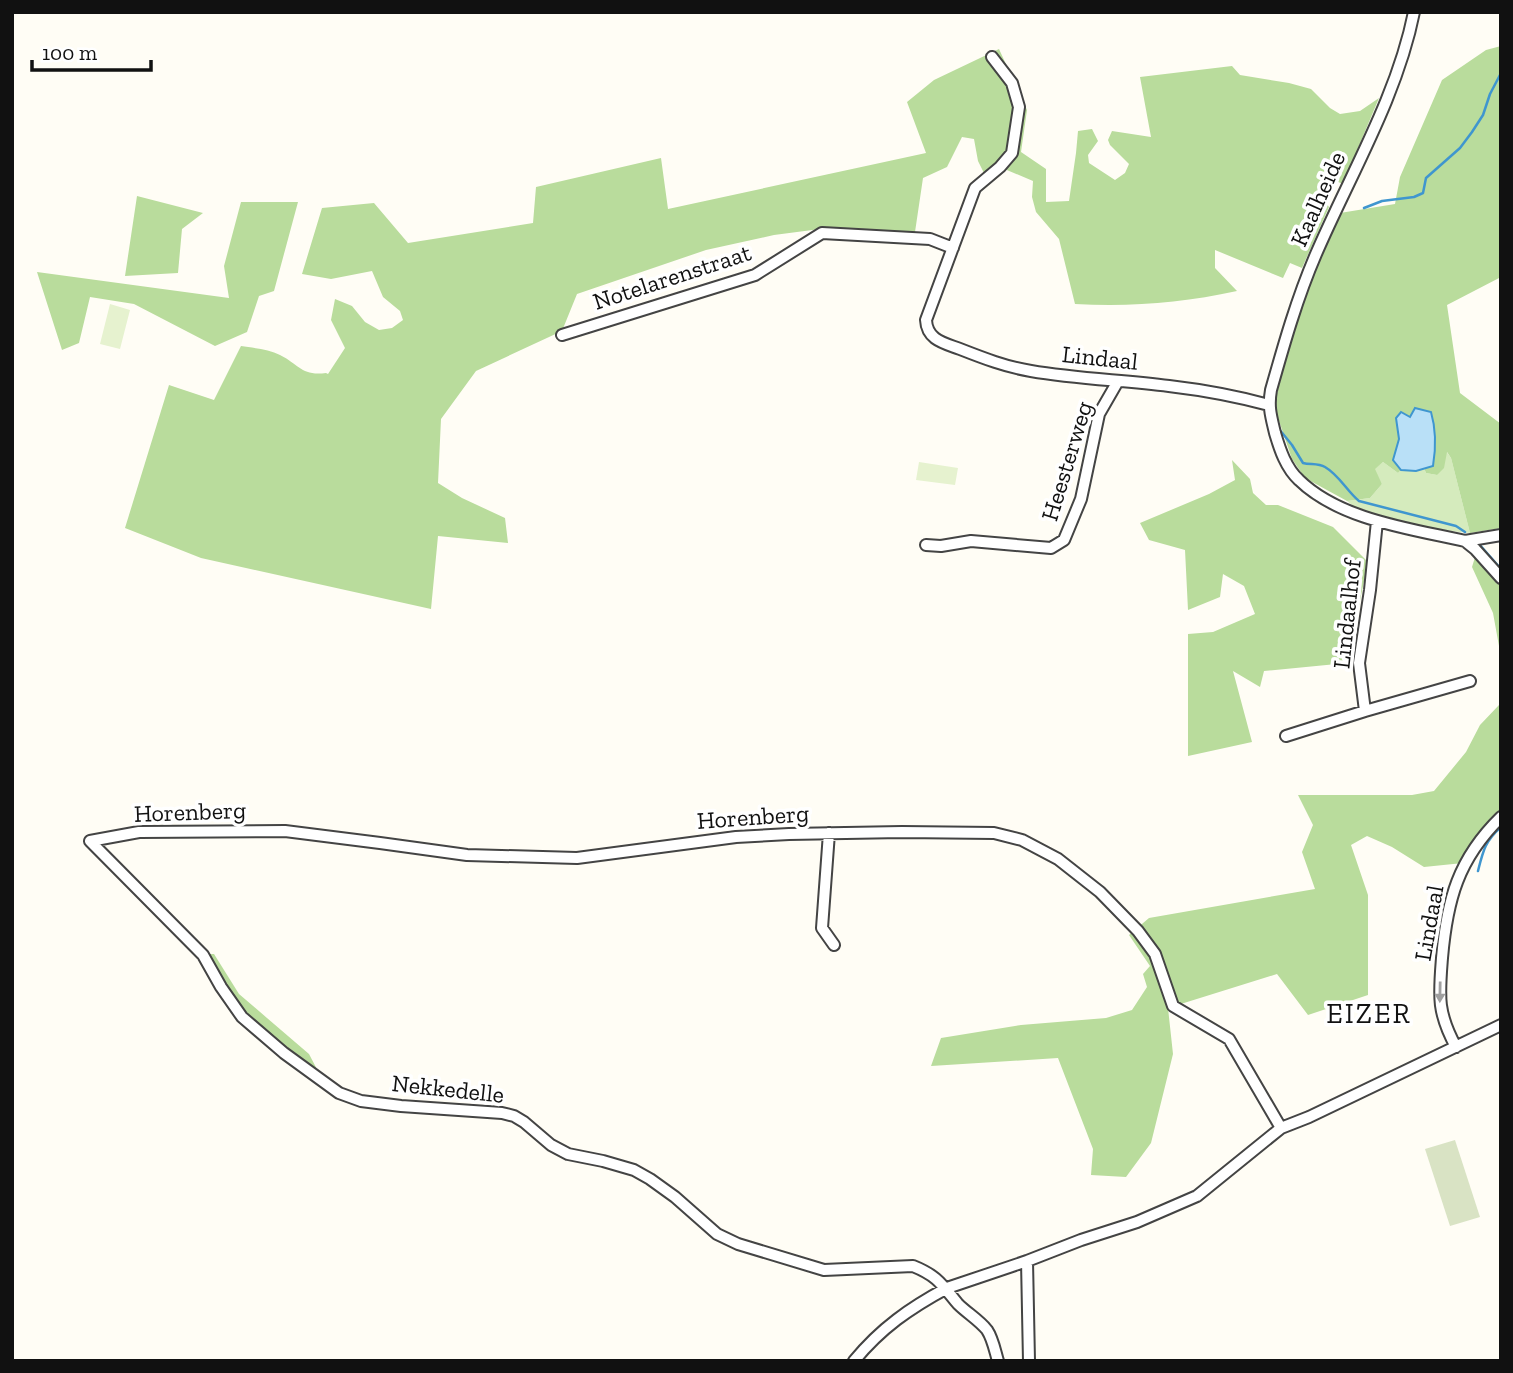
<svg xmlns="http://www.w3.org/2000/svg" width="1513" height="1373" font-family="'Zilla Slab',serif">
	<rect width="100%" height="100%" fill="#fffdf5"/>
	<!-- green -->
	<path fill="#d5ebbd" d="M1446,451L1451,458L1470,533C1443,531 1365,519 1347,501L1370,498L1382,484L1374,469L1383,462L1398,473L1401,470L1416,471L1424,468L1426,473L1437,475Z"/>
	<!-- forest -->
	<path fill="#b9dc9c" d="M1501,46V277L1447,305L1460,393L1501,424V528L1470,533L1451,458L1447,452L1444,468L1437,475L1426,473L1424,468L1433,466C1436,448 1436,429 1431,412L1410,417L1401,412L1396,418L1399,439L1393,459L1401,470L1398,473L1383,462L1375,469L1382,484L1370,498L1347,501L1305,478L1292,459L1274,406L1291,337L1304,295L1340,213L1395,204L1400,177L1442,80L1486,50Z
		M999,49L1027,110L1021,152L1046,169V202L1069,201L1076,153L1078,131L1092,129L1098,141L1088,155L1089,163L1115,180L1125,173L1129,164L1110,145L1108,140L1112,131L1151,137L1140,77L1232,66L1240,75L1289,83L1311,89L1330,108L1340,114L1360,111L1379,98L1343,184L1331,179L1320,181V194L1329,207L1302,268L1290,263L1283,278L1215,250V268L1237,291C1182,303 1131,307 1075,304L1059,239L1036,212L1032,197L1033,181L995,165L985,175L978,161L974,139L962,137L947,167L923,178L915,232H854L820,229L774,235L706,250L577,294L562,331L476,371L441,419L438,483L462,498L505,518L508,543L438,536L431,609L201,558L125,528L169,385L214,400L241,346C253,348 269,349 280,355C300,365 301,376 326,373L328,374L345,348L331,320L335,299L352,306L365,322L379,330L392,328L403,320L400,311L383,297L372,271L331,279L302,274L322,208L374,203L408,243L533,223L536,187L661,158L668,209L926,153L907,102L934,80Z
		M137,196L203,213L182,229L178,273L125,276Z
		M241,202H298L274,291L259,296L247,332L215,346L134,304L90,297L79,343L62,350L37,272L229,298L224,266Z
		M1232,460L1250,479L1253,493L1266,505H1278L1333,527L1368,562L1347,663L1264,671L1260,687L1233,671L1252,742L1188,756V634L1213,632L1255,614L1244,586L1223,574L1220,597L1188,610L1185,550L1149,540L1140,523L1209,494L1235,480Z
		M1476,554L1501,581V813L1463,863L1424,867L1392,847L1367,836L1351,845L1368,895V995L1308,1015L1277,974L1168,1008L1173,1054L1151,1143L1126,1177L1091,1175L1093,1149L1058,1058L931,1066L941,1038L1021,1025L1106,1018L1132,1010L1147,987L1143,974L1150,966L1129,935L1149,918L1315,889L1302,852L1313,825L1298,795H1412L1434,791L1466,752L1480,725L1499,705V646L1493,613L1472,567Z
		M207,954H214L239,994L309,1054L320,1075L244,1014Z"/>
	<!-- cemetery -->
	<path fill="#d9e3c4" d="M1455,1140L1480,1217L1450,1226L1425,1149Z"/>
	<!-- pitch -->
	<path fill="#e6f2cf" d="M110,304L130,310L120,349L100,344Z
		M919,462L958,468L955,485L916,480Z"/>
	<!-- water -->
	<path fill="#b9e0f7" stroke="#3f96cf" stroke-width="2" d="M1415,408L1431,412C1436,429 1436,448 1433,466L1416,471L1401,470L1393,460L1399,439L1396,418L1401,412L1410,417Z"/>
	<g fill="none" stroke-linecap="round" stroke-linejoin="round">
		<!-- stream -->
		<path stroke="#3f96cf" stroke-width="2.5" d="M1364,208L1382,201L1414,197L1423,193L1426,178L1460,148L1472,132L1483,115L1490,94L1501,73
			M1279,429L1292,445L1303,463C1310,465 1318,463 1325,467C1339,475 1347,491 1359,501L1456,526L1465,532
			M1479,544L1501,569
			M1478,871C1483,851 1485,841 1501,827"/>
		<!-- minor casing -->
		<g stroke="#444" stroke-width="14">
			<path id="minor" d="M1414,12C1397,97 1350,175 1316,254C1297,298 1284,344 1271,390C1268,407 1271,416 1275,433C1280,450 1286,468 1299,480C1340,520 1412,529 1465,541L1475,549L1501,578
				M992,57L1012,83L1019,107L1012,153L1000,167L975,188L926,320C927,340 944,343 960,349C983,358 1006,367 1031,371C1077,379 1123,380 1169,386C1203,390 1236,396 1269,405
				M562,335L755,275L822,233L930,239L953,248
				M1465,541L1501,535
				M926,545L941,546L971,541L1051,548L1064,540L1081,499L1099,414L1118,381
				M1365,711L1470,681
				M1286,736L1365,711L1359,663L1370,590L1377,521
				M829,833L822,928L834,945
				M90,841L139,832L285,831L380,843L467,855L577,858L736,837L789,834L902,832L994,833L1022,840L1058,859L1100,892L1138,931L1155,954L1173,1006L1229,1039L1281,1128
				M90,841L203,955L221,987L242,1017L284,1053L339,1093L361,1101L401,1106L502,1113L514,1116L524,1122L551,1145L568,1154L603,1161L634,1170L650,1179L675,1197L717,1234L738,1244L824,1270L913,1266C938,1276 942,1285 958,1304C967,1313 979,1320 987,1330C993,1339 995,1351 998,1361
				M1456,1047C1437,1012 1439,996 1442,958C1447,900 1458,859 1501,817
				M1027,1261L1029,1361
				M854,1361C881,1328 910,1308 947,1288L1027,1261L1081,1240L1137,1222L1197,1196L1281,1128L1309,1117L1501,1025"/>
		</g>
		<!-- minor -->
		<use href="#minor" stroke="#fff" stroke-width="10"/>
	</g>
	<!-- one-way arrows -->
	<defs><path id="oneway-solid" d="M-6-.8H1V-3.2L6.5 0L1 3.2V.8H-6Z" transform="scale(1.75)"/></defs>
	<use fill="#a0a0a0" href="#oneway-solid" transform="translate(1440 992) rotate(91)"/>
	<g text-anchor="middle" stroke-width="7" stroke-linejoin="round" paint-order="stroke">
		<!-- street labels -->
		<g font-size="24" fill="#111" stroke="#fff">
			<text transform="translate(1318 199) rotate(-66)" y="8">Kaalheide</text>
			<text transform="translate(672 277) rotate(-18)" y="8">Notelarenstraat</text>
			<text transform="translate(1100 358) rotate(6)" y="8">Lindaal</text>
			<text transform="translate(1067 461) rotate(-73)" y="8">Heesterweg</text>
			<text transform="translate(1347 614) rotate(-84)" y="8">Lindaalhof</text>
			<text transform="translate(190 812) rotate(-2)" y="8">Horenberg</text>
			<text transform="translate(753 817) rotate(-4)" y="8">Horenberg</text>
			<text transform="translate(1429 923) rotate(-80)" y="8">Lindaal</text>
			<text transform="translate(448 1089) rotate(6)" y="8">Nekkedelle</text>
		</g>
		<!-- quarter labels -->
		<g font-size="28" letter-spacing="2" fill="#111" stroke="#fff">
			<text x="1369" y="1023">EIZER</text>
		</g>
	</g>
	<!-- border -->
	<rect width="1513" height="1373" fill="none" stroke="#111111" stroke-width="28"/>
	<!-- scale -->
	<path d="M32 60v10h119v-10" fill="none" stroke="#111111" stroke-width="3.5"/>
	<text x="42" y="60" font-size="21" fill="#111111" stroke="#ffffff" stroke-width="5" paint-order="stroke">100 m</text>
</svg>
